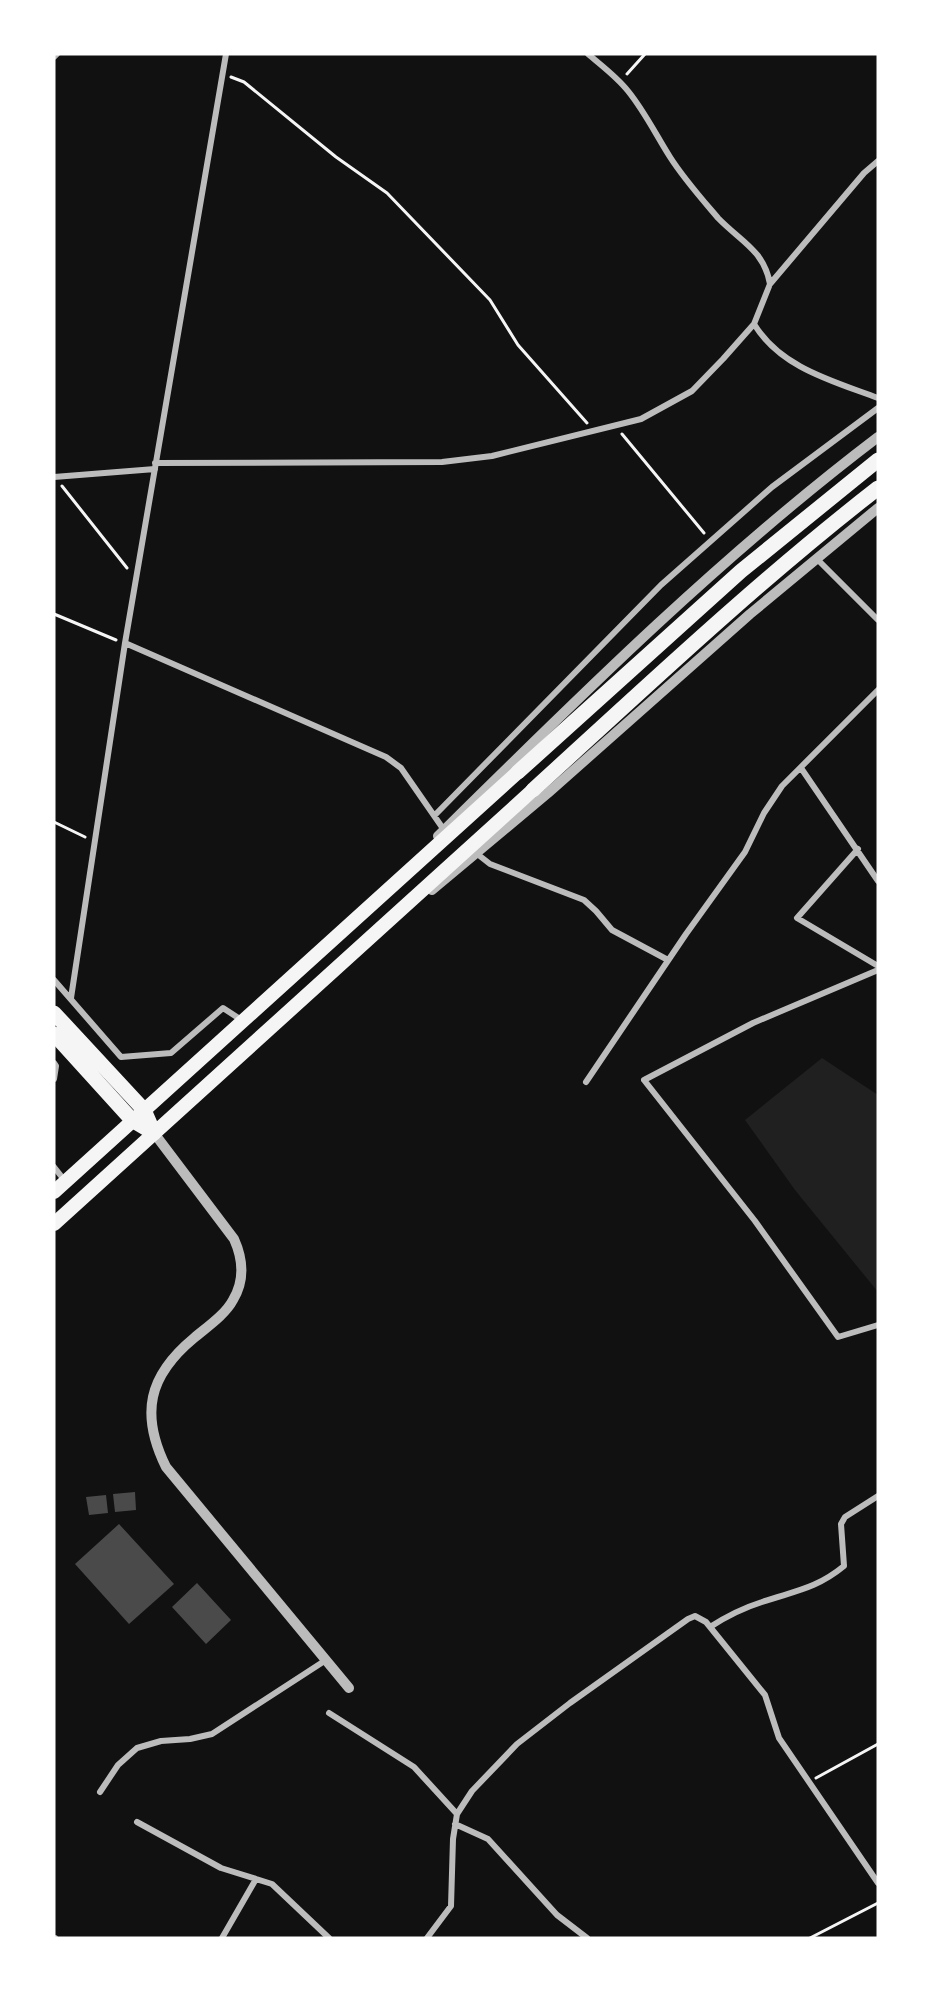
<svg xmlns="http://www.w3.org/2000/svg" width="932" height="1992" font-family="'Roboto Condensed',sans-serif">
	<rect width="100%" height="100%" fill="#111"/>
	<!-- green -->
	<path fill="#202020" d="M822,1058L878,1095V1292L795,1190L745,1120Z"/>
	<!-- building -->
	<path fill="#4a4a4a" d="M135,1492L136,1510L115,1512L113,1494Z
		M106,1495L108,1513L89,1515L86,1497Z
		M119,1524L174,1584L129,1624L75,1564Z
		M197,1583L231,1620L206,1644L172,1607Z"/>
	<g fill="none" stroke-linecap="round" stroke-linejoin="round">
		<!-- path -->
		<path stroke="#f5f5f5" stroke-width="3" d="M627,74L645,54
			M231,77L244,82L336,157L387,193L490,300L518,345L587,423
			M622,434L704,533
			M62,486L127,568
			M54,614L116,640
			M54,822L85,837
			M816,1778L878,1744
			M810,1938L878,1903"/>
		<!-- minor -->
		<path stroke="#bcbcbc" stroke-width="6" d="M588,54C602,66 617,77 628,91C645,112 656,135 670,157C684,179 701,198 718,218C740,241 764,250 770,284
			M54,57L57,54
			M754,324C781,368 833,381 878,398
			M155,463L442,462L492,456L641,419L692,391L723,359L754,324L770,284L864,173L878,161
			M54,477L155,469
			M816,558L878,620
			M125,643L386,757L401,768L444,830
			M801,768L878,881
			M435,815L661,585L772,487L878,408
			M858,849L797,918L878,966
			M476,853L490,864L584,900L596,911L612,930L668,960
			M878,970L753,1023L644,1080L755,1221L838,1337L878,1325
			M54,980L121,1057L171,1053L223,1008L243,1021
			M71,998L125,643L226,54
			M54,1063L56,1066L54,1079
			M586,1082L686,934L745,852L764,813L782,786L878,690
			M54,1167L65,1181
			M710,1627C727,1616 743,1608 762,1602C794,1591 816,1589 844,1566L841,1524L845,1517L878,1496
			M329,1713L414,1767L457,1814
			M100,1792L118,1765L137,1748L161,1741L190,1739L212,1734L326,1660
			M137,1822L221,1868L272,1884L329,1938
			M455,1824L488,1839L557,1915L587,1938
			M54,1938H55
			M222,1938L256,1879
			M427,1938L451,1906L453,1839L457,1814L472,1791L517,1744L570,1703L688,1619L695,1616L706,1622L765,1695L779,1738L878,1883"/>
		<!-- tertiary -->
		<path stroke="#bcbcbc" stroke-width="10" d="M438,836C579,697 720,557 878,437
			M432,890L548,793L750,614L878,508
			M154,1133L234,1239C243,1259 245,1280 233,1300C225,1315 207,1327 194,1338C148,1376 140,1414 166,1467L349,1688"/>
		<!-- primary -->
		<path stroke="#f5f5f5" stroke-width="14" d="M54,1192L518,772
			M54,1224L533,790"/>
		<!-- motorway -->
		<path stroke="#f5f5f5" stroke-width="15" d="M518,772L741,571L878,460
			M533,790C646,687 757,582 878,488
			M54,1013L144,1110L154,1133
			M54,1034L132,1120L154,1133"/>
	</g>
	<!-- border -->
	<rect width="932" height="1992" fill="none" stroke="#ffffff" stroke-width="111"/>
</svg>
